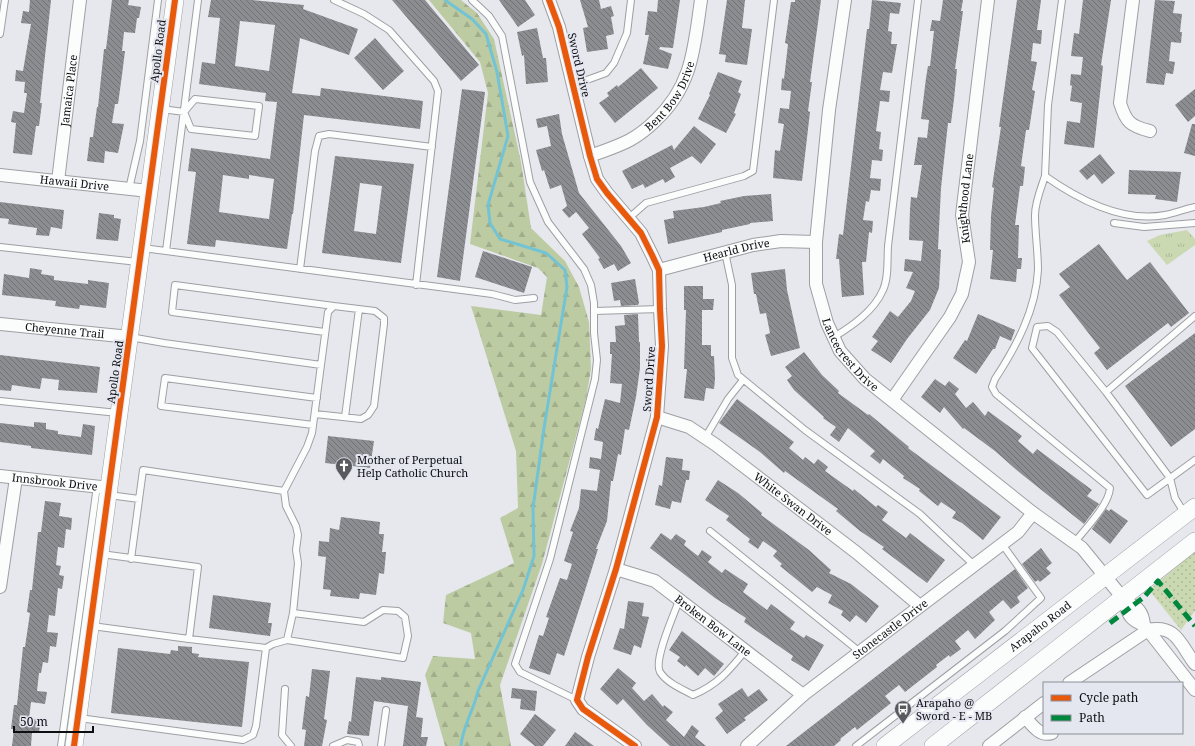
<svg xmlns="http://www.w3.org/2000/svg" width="1195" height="746" font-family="'Noto Serif',serif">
	<defs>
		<pattern id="grass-dots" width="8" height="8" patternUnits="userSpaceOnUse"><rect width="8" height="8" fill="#cad9b2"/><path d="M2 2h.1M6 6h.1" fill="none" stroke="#acb998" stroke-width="1.8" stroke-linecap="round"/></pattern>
		<pattern id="forest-firs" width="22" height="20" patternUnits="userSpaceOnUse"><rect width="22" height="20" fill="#bdcba3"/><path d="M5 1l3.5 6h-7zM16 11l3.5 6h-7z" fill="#a1ad8b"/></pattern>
		<pattern id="park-tufts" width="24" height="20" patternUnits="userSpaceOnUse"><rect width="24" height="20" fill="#cad9b2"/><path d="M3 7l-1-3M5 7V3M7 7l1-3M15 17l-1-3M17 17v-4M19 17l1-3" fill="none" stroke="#acb998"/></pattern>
		<pattern id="building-back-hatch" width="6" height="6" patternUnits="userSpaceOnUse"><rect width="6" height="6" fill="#8c8d91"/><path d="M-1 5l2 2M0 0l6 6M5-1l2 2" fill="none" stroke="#717275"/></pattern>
	</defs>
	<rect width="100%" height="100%" fill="#e7e8ed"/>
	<!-- grass -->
	<path fill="url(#grass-dots)" d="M1195,551V611L1181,630L1149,590Z"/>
	<!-- forest -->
	<path fill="url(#forest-firs)" d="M429,0H461L477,13L494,39L521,162L531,228L565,261L579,287L589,322L591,369L586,399L542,564L500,685L511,746H445L425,675L433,656L475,659L471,633L443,623L446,595L514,563L500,518L518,508L516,451L471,306L541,315L547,277L538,268L470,244L488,93L480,62Z"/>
	<!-- park -->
	<path fill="url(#park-tufts)" d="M1187,230L1195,239V245L1167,265L1147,241L1160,235Z"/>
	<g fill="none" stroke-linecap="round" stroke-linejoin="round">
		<!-- stream -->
		<path stroke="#72c3d4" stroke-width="3" d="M445,0L472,19L486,34L497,72L508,136L488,205L490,223L500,239L546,253L565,270L567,287L544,428L533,508L534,556L523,590L478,691C474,710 462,727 461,746"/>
	</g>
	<!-- building -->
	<path fill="url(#building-back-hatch)" fill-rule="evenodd" d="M30,0H51L40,103H42L39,126H36L32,155L13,153L16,123L11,122L13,111L24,113L27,93H24L25,82L15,81L16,70L23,71L31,24L21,23L23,11L29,12Z
		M112,0H129L128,5L141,7L139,18H137L135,33L124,32L122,51H125L122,75L118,104H115L112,123L124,124L118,153L105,151L104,163L87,161L90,137H93L97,107H98L104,49H106Z
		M211,0H252L304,5L303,9L358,29L349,55L300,38L292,93L320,96L321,88L423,101L420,129L304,115L293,214H292L287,249L216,240L215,247L187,244L196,172L188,171L191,148L270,159L277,102L265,101L266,93L199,84L202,62L215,64L220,18L208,17ZM240,21L275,25L269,71L235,66ZM223,175L249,179V175L274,179L269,219L219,212Z
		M392,0H425L479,65L461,81Z
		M499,0H525L535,15L518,27Z
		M580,0H599L601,9L611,6L614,16L611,17L614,34L606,36L608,49L587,52L583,28L588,27Z
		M658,0H680L673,48L660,47L659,49L672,54L668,69L643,64L649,35H645L648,11L657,12Z
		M727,0H745L742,28L752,29L747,65L725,62L726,55L719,54Z
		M795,0H821L810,82H812L808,111L810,112L802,181L773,178L775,150L780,151L784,124L778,123L780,108L789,109L791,91L781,90L782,78L784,79L788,44L785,43L791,2H795Z
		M872,0L901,3L899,14L890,13L888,31L892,32L891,44H897L892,73L883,72L880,90L890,91L889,102L880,101L876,131L881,132L879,149L883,150L882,161L872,160L870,178L881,179L880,191L871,190L869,202L866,201L863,220L873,221L872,233L869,232L866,262H862L864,295L842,297L839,259H836L839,234L843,235L867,29H869Z
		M943,0H963L961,11H963L955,69H957L954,99L951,123H948L941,188L938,249L941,250L939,288L930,310L907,339L891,363L871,350L878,341L872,337L890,311L898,317L911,301L915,291L906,288L913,272L904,271L905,259L921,261L923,241L909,240L910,209L911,197L917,198L922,165H914L918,137L927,138L929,120L921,119L926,78L928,66H930L934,31H930L932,20L940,21Z
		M1017,0H1041L1037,30H1042L1041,44L1033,43L1031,61L1037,62L1032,90L1035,91L1029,130H1026L1021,166L1025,167L1023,186H1020L1015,225H1019L1018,258H1022L1021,269H1017L1016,282L990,279L993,250H990L991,216L994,188L992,187L1001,127H999Z
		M1083,0H1111L1101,65L1103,66L1094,148L1064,144L1067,121L1080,123L1082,103L1070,101L1072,86L1070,85L1071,74L1081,75L1083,57L1071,56L1074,33L1079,34Z
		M1155,0L1175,1L1173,13L1182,14L1180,32H1182L1181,43L1171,42L1169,61L1175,62L1173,74L1166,73L1164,85L1146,83Z
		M537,28L543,58H546L548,82L526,84L524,55L522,56L517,32Z
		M375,38L404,71L383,90L354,58Z
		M641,68L658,88L615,123L599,103L609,96L607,93L617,85L618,87Z
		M718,72L742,81L738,92L741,94L734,113L736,114L726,133L698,119L710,95L709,94Z
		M462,89L485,92L460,281L437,277Z
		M1195,89V116L1188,122L1175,105Z
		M559,114L562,134L579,193L621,246L631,263L618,271L614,264L604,269L598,259L600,258L582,234L589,228L576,212L569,218L562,210L567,206L561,185L550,189L544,170L542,171L536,150L551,146L547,126L538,128L536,119Z
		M1192,124H1195V156L1184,153Z
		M694,126L716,144L701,164L692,156L670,168L675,177L665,183L663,179L645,188L643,184L632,189L622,171L672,145L674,150Z
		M1100,154L1115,173L1102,184L1094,174L1087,180L1079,171Z
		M335,156L414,164L401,263L322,253ZM360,183L382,186L376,234L354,231Z
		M1129,170L1181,172L1177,202L1155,199L1156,195L1128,194Z
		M771,194L773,221L750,223V224L722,230V232L668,244L664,220L674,218L673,211L704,207L721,203L720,201L744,196Z
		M0,202L64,210L62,229L51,227L49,236L36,235L37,228L8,224L9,219L0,218Z
		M99,213L114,215V218L121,219L118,241L96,239Z
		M1099,244L1127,280L1150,262L1189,313L1171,327L1168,323L1107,370L1094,353L1100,348L1059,295L1070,287L1059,274Z
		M483,251L532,267L524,293L475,277Z
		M30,268L42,270L41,274L54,276V280L88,284V280L109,283L106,308L80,305L79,309L55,306L56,301L2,295L4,274L29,278Z
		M785,269L787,290L800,348L771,356L765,335L770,333L766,313L760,314L756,294H754L751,273Z
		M635,279L639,303L638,305L621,306L620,300L614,301L611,283Z
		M684,286H703V299H714L713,310H702V345H711V356H714L715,379L714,389L706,388L704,401L684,398L687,369H684L686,310H684Z
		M638,314L639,342H640V368L636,397L629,430L625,429L621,455L618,454L613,481H611L607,521L596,549H598L583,597L564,656L557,653L550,675L529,668L539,635L543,636L549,618L546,617L560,578L567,580L572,564L564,561L573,532L570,531L579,508L581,489L597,491L600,470L589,468L590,457L601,459L603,442L594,440L596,428L598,429L605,399L620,403L622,384L610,383L612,354H610V342H616L615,326L625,325L624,315Z
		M978,314L1015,330L1011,341L1000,336L995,349H993L976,374L953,358L965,340L967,341Z
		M1195,333V429L1171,447L1125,386Z
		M804,352L822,375L839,391L838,393L868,415L869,414L909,447L908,448L1001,517L983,540L962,523L952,518L956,512L941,502L938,506L919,491L920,489L903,478L904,476L883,459L880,464L870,456L875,451L848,428L839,442L830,435L836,427L823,418L824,417L794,390L787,380L792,376L785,367Z
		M0,355L100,367L97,393L58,390L59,380L42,378L40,389L12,385L11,391L0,390Z
		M935,379L945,386L949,381L959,389L955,394L966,408L973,402L985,416L988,411L1022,436L1018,441L1033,454L1037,449L1092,490L1087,496L1099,504L1084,524L1019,472L995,451L964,428L963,429L944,407L940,413L921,397Z
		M737,399L794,442L789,448L803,460L805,457L814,464L818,459L828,467L825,471L853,491L854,489L876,507L878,505L888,512L882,520L906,538L910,533L945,560L927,583L882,549L884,547L860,531L836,511L838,509L785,471L784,473L760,452L719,423Z
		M34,422L46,423V429L58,431V434L81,437L83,424L95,426L92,455L31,448V446L0,442V423L34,427Z
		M328,436L374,441L370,468L325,463Z
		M666,457L683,459L682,470L690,471L689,480H686L681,503L672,501L670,509L655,505L659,485L662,486Z
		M718,480L738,493L762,513L761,515L809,550L831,570L829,573L851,584L879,606L866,623L856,615L850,622L841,615L843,611L828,603L832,595L817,587L812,592L780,566L782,564L773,556L777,551L763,541L758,549L748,542L750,539L726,520L729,516L705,500Z
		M45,501L61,503L59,516L72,518L71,530L66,529L64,548L58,547L56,565L61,566L59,575L64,576L62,589L58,588L55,616L49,615L47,632L58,633L56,647L50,646L48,663L43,662L41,673H39L37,691L47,692L45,704L31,702L29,719L41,720L39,732H32L31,746H12L14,729H11L14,705H17L23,647H25L30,613L27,612L30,590H32L38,532H41Z
		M1106,509L1109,511L1111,509L1128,521L1110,544L1092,529Z
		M341,517L380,522L379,534H384L382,552H386L384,574L379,573L376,595L360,593L359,599L330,596L331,590L323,589L326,557L318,556L319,541L329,542L330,528L339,530Z
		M661,533L671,540L676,534L686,541L684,545L698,556L702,550L712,557L708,562L722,573L725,569L748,584L743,592L767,610L771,604L795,622L790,629L804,638L806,635L824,645L809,671L791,660L793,656L744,622L746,618L715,598L650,548Z
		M1041,548L1052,563L1046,568L1051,573L1040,582L1038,580L1035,582L1022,564Z
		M1015,569L1028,588L1017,597L1020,602L1011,609L1003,600L989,612L995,620L975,639L968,630L955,641L961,649L950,657L949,655L936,665L937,667L905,692L899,685L885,696L891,703L857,730L855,727L840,739L841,740L834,746H786Z
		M213,595L271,603L268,623H272L270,636L209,628Z
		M628,601L644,603L642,616L649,617L641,648L634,645L631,655L613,649L620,628L624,629Z
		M682,631L724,664L714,676L705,668L698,676L686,665L685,667L677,661L680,657L669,650Z
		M178,646L192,647V653L199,654L198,657L249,662L242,727L111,713L118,648L170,654L171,650L178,651Z
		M618,668L636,683L632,688L644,701L652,694L663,707L664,705L673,712L666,720L684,737L692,725L699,731L695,737L706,746H670L647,725L623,699L617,705L600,689Z
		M312,669L330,671L324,719L327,720L322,746H304L306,730L302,729L306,696L309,697Z
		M356,677L381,680V677L421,682L416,717L423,718L421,737H428L426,746H403L408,706L374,701L369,736L347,734L349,721L351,722Z
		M512,688L537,691L535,711L520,709L521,699L511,698Z
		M742,688L748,697L759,689L768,700L744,718L746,720L727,734L715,718L723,711L718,704Z
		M535,714L556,730L543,746H535L520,734Z
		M575,732L594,746H565Z"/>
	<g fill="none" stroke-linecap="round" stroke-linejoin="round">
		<!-- lane casing -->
		<g stroke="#9f9fa3" stroke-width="8">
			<path id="lane" d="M334,0L364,14L389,30L434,81L438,91L416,285
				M472,0L489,16L502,36L530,182L548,222L584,269L591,285L594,303V333L597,360L595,379L550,559L515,664L520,672L577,700
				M1062,0L1048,105L1045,176C1079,200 1122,223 1165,215C1175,213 1185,209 1195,207
				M0,34L5,0
				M573,85L606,73L614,63L627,33L631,0
				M195,99L259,106L255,136L191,129L184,112Z
				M162,109L184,112
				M1045,176C1041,188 1035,202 1035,215C1035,233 1038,251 1038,270C1036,310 1016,347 995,379L992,387L996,394L1110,488C1109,505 1085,529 1074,543
				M129,189L140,141L158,0
				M629,218L646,203L744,176L753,171L774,0
				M1114,223L1144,227L1195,223
				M0,247L138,262
				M143,248L492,294L515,300L534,298
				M166,251L198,0
				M725,252L732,285V358L738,375L805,430L920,514L974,565
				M300,269L315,151L319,136L329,134L432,147
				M594,311L660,309
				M325,332L172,312L175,285L334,306
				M130,337L164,343L321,365
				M834,337C852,326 874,311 883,290C889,277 887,260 888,246L918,0
				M1106,392L1195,316
				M0,401L118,413
				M345,417L359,309
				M313,425L161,406L165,378L317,398
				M705,438L728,399L743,380
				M284,491L307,447L312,433L328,312L334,306L375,311L384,318V324L374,406L368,415L361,419L315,414
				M109,495L139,499
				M1185,514L1175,498L1170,478L1106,392L1057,332L1048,326L1037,327L1032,348L1147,495L1195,460
				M710,531L860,652
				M131,559L143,470L284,491L286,506L296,526L298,535L296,550L298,563L293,613L364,622L383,610L398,611L405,617L408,636L403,658L287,640L273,644L266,648L189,639
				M680,598C675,612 653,660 660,672C667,683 682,689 693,695C717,685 729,671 745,651
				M92,626L189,639L198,567L101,554
				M287,640L293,613
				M285,689L282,735L291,746
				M79,718L243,740L253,735L256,726L266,648
				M61,746L97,486
				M333,746L347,740L358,742L359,746
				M381,746L386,710
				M856,746L1005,631L1041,598L1002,544"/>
		</g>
		<!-- street casing -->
		<g stroke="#9f9fa3" stroke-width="14">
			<g id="street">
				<path d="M549,0L559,27L590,156L597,179L607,193L641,233L652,255L659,270L660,309L662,346L657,417L616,569L588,657L577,700L583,709L635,746"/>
				<path id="s1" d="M845,0L829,110L816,242V284L827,323L840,351L865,379L1033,513L1082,548L1122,597"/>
				<path d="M1133,0L1120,103C1126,122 1130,126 1150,131"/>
				<path id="s2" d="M590,156C603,151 617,147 630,140C639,135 649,127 656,120C693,85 694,47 701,0"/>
				<path id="s3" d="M0,175L149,191"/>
				<path id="s4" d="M58,181L80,0"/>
				<path id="s5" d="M659,270L753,245L781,241L816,242"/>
				<path id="s6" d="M0,324L130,337"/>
				<path id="s7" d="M892,400L950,317L962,294L969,262L962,215L988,0"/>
				<path id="s8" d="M657,417L689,427L716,445L857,553L920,606"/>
				<path id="s9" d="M0,476L110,488"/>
				<path id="s10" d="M616,569L655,581L803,695"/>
				<path d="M0,587L16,478"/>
				<path d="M1144,625C1143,613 1138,606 1127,603C1126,615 1132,621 1144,625L1195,690"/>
				<path d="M1069,683L1148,630C1176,624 1180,644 1195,664"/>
				<path d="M1025,717C1032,725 1040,737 1052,733"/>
				<path id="s11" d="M747,746L803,695L1018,532L1033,513"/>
				<path d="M989,746L1044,703"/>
			</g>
		</g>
		<!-- secondary casing -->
		<g stroke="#9f9fa3" stroke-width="18">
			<g id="secondary">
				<path d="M74,746L175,0"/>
				<path id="s12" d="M885,746L1195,507"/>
				<path d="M933,746L1195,541"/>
			</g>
		</g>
		<!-- lane -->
		<use href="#lane" stroke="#fbfcfc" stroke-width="6"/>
		<!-- street -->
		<use href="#street" stroke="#fbfcfc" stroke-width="12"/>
		<!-- secondary -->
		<use href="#secondary" stroke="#fbfcfc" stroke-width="17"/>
		<!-- quiet -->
		<path stroke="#00873e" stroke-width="5" stroke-dasharray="10 5" stroke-linecap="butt" d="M1110,623L1144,597L1158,581L1195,626"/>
		<!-- cycleway casing -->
		<g stroke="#e4e6f0" stroke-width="8">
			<path id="cycleway" d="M549,0L559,27L590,156L597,179L607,193L641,233L652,255L659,270L660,309L662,346L657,417L616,569L588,657L577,700L583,709L635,746
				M74,746L175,0"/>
		</g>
		<!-- cycleway -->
		<use href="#cycleway" stroke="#e8590c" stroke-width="6"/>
	</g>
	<!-- icons -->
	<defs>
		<g id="church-pin" transform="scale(0.9)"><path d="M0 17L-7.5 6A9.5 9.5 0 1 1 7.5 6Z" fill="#595a5e" stroke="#e4e6f0"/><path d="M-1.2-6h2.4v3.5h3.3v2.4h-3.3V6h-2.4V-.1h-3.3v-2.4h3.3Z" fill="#fff"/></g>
		<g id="bus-pin" transform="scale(0.9)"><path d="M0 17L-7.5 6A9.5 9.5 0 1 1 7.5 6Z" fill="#595a5e" stroke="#e4e6f0"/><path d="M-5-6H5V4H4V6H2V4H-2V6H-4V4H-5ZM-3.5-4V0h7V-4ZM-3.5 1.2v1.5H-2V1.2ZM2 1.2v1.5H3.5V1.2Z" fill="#fff"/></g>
	</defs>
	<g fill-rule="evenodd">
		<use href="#church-pin" x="344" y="466"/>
		<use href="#bus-pin" x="903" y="709"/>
	</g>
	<g text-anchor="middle" stroke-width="4" stroke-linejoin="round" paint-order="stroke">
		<!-- street labels -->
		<g font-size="11" fill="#0d0e11" stroke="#e4e6f0">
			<text transform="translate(158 51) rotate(-83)" y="4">Apollo Road</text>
			<text transform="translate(579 65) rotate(77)" y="4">Sword Drive</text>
			<text dy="4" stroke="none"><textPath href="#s4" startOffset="91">Jamaica Place</textPath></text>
			<text dy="4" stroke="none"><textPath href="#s2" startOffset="104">Bent Bow Drive</textPath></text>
			<text dy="4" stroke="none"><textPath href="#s3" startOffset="75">Hawaii Drive</textPath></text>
			<text dy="4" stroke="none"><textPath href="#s7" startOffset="224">Knighthood Lane</textPath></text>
			<text dy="4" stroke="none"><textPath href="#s5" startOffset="80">Hearld Drive</textPath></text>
			<text dy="4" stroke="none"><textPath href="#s6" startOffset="65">Cheyenne Trail</textPath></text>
			<text dy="4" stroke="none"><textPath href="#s1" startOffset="366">Lancecrest Drive</textPath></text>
			<text transform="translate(115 372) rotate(-82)" y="4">Apollo Road</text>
			<text transform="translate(649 379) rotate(-86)" y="4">Sword Drive</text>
			<text dy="4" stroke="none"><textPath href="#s9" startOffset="55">Innsbrook Drive</textPath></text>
			<text dy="4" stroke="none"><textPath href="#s8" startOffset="163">White Swan Drive</textPath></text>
			<text dy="4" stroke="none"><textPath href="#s10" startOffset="114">Broken Bow Lane</textPath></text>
			<text dy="4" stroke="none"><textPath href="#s12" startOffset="196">Arapaho Road</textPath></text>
			<text dy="4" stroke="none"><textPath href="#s11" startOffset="185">Stonecastle Drive</textPath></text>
		</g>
		<!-- poi labels -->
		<g font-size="11" fill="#0d0e11" stroke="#e4e6f0" text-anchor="start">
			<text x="357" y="464">Mother of Perpetual<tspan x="357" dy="13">Help Catholic Church</tspan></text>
			<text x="916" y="707">Arapaho @<tspan x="916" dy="13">Sword - E - MB</tspan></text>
		</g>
	</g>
	<!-- legend -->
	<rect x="1043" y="682" width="140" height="52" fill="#e4e6f0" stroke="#8e9097"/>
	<rect x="1051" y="695" width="20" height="6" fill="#e8590c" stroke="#8e9097"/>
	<text x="1079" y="702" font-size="12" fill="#0d0e11">Cycle path</text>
	<rect x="1051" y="715" width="20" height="6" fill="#00873e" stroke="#8e9097"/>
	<text x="1079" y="722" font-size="12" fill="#0d0e11">Path</text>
	<!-- scale -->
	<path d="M14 726v6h79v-6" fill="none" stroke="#0d0e11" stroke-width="2"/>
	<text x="20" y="726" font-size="12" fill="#0d0e11" stroke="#e4e6f0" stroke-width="3" paint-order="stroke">50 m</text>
</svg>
